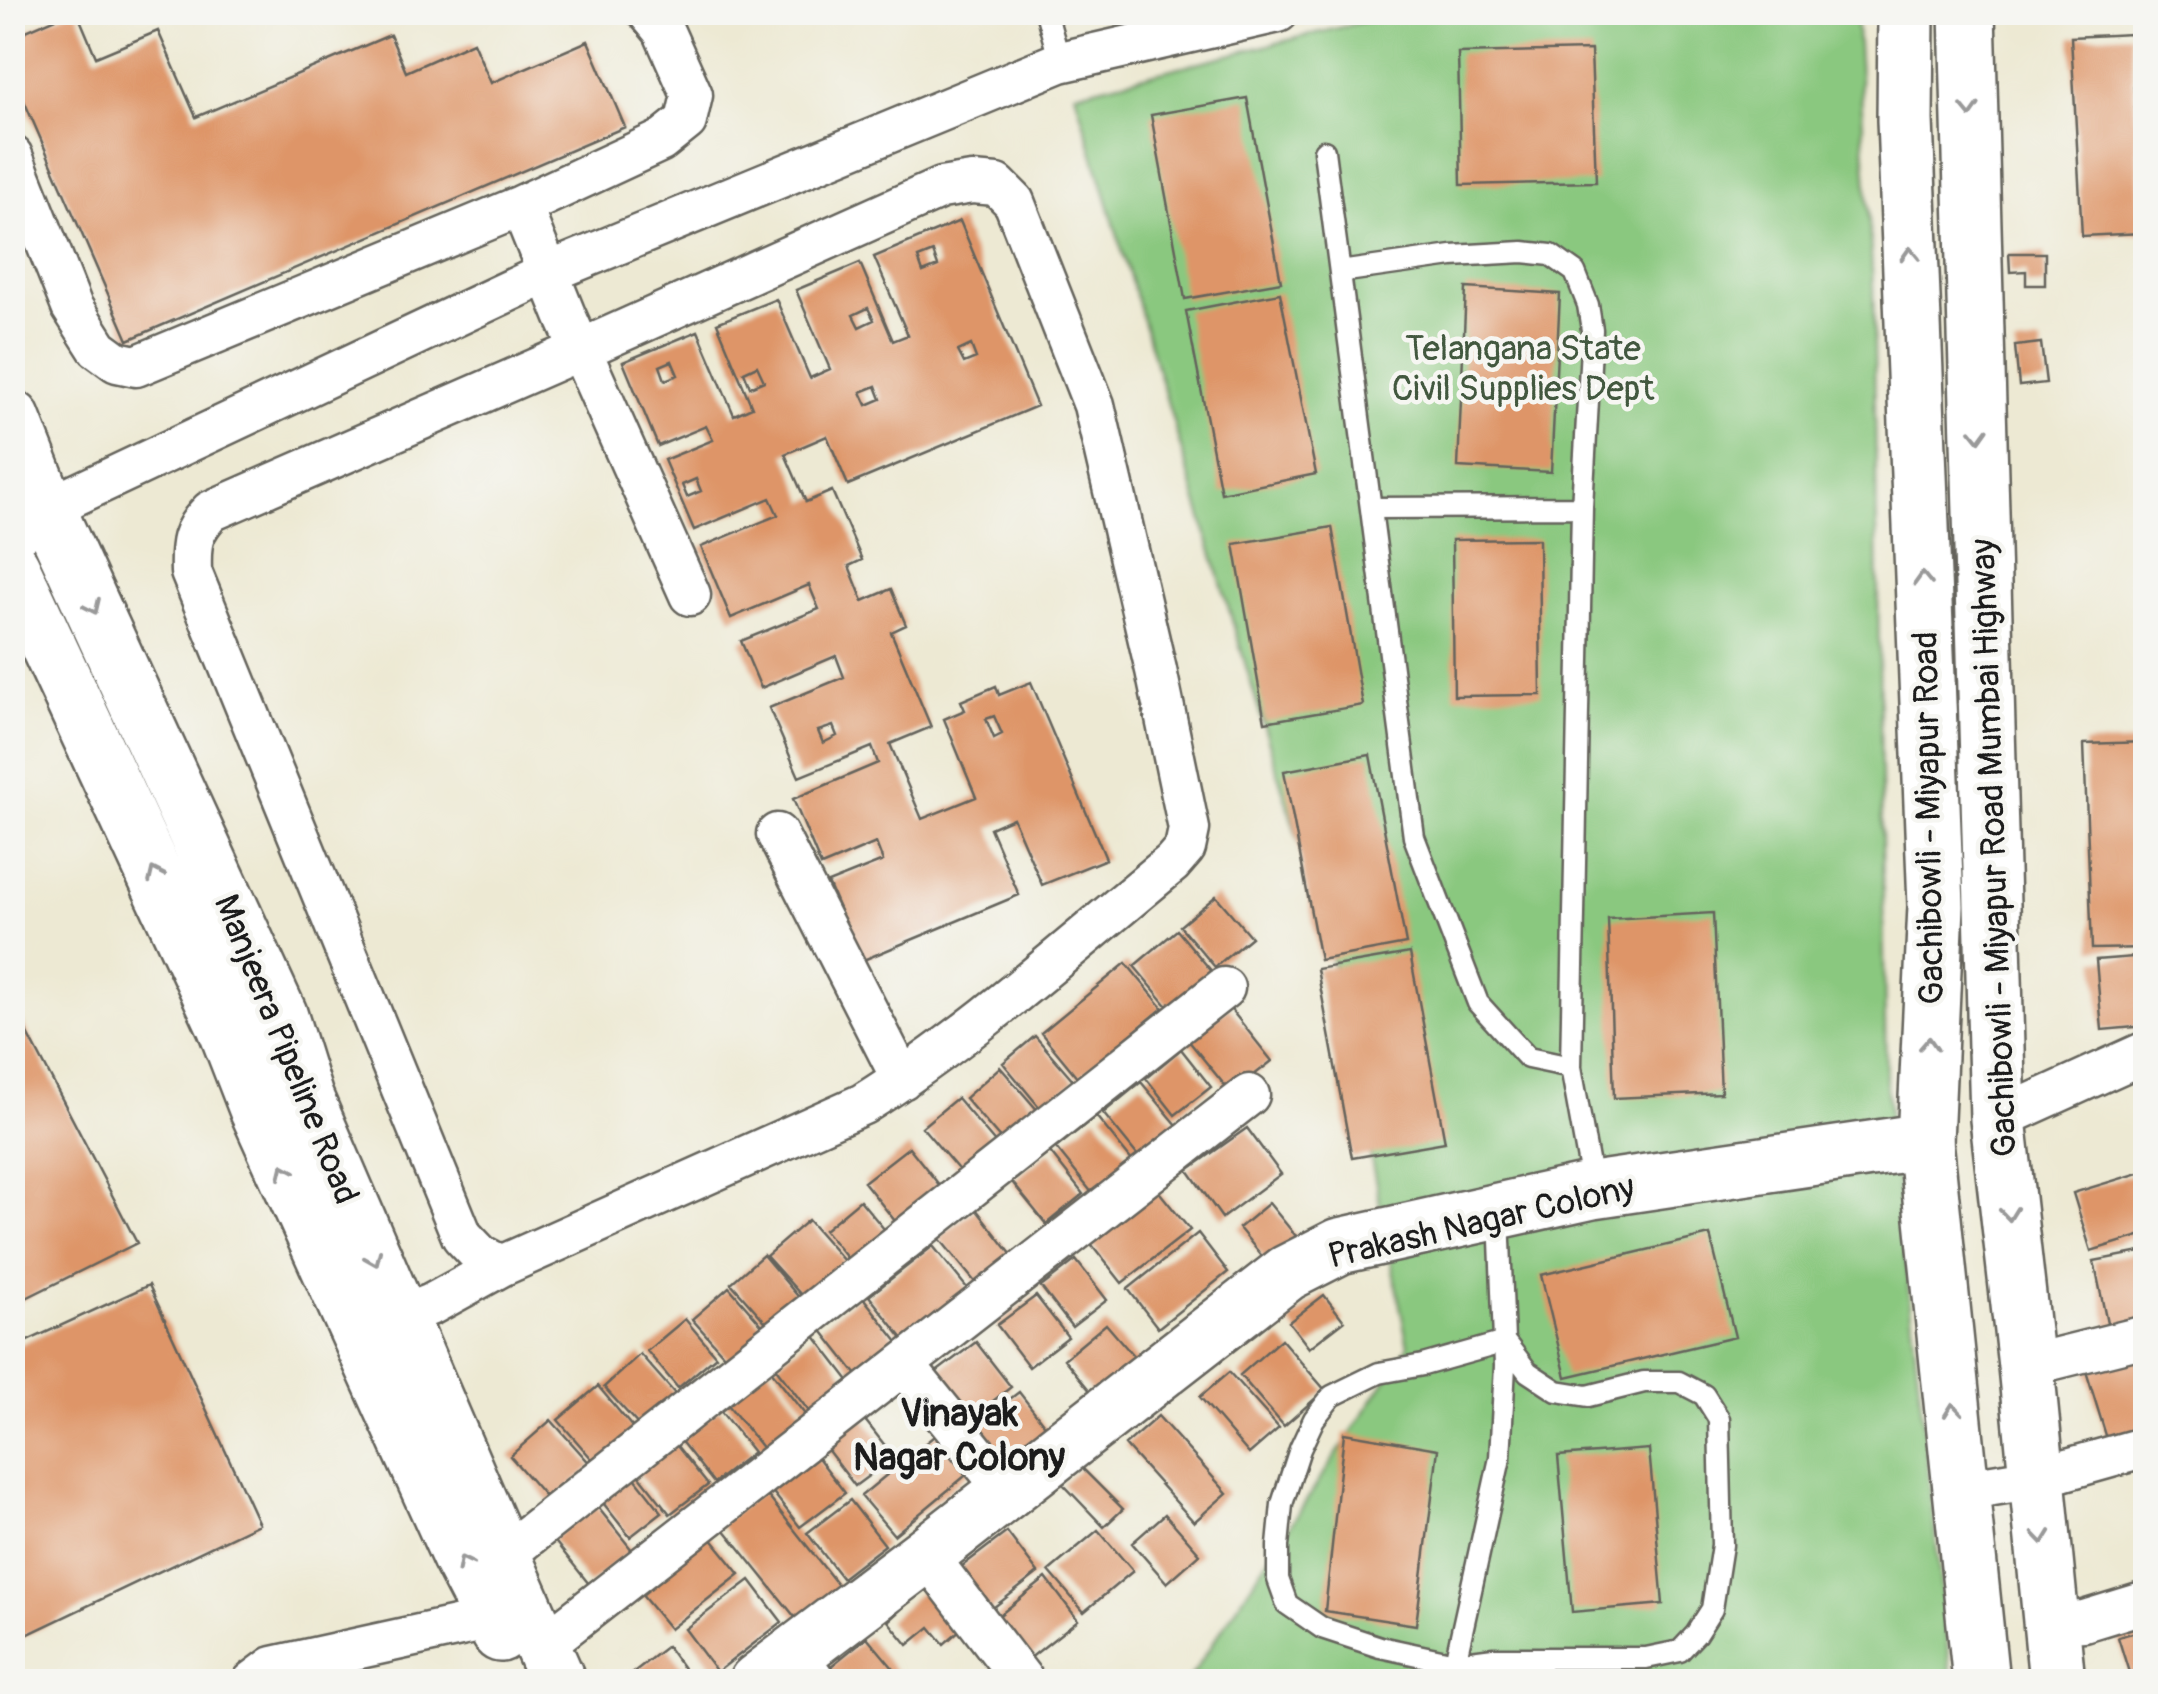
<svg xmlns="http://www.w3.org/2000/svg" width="2158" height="1694" font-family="Pangolin,sans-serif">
	<rect width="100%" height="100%" fill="#f6f6f2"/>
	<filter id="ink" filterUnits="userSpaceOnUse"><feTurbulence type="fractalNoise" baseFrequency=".01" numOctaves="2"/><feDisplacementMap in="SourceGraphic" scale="20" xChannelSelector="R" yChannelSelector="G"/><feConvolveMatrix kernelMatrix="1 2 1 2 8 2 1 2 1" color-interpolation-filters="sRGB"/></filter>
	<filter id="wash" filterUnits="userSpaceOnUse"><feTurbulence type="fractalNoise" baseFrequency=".0048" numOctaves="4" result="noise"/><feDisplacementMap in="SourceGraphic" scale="40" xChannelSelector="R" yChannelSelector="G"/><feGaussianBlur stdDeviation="2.25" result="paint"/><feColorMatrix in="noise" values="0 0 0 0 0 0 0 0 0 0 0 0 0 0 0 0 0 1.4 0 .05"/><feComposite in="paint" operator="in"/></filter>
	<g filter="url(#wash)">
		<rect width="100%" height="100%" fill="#ede9d3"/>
		<!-- green -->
		<path fill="#8ac87f" stroke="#53724e" stroke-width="2.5" d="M1398,13H1856L1873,286L1886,1083L1951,1681H1188L1408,1346L1328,941L1075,93Z"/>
		<g id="blocks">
			<!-- building -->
			<path fill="#de9567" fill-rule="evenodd" d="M70,12H77L96,57L158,31L196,117L390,35L406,72L473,42L491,83L588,41L625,127L128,340L12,73V37Z
				M2131,34L2142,233L2082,236L2071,37Z
				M1591,50L1596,182L1461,185L1458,53Z
				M1247,98L1281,282L1185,299L1151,115Z
				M960,221L1037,406L848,485L827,436L785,454L806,502L832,491L862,560L849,566L863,601L891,589L906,625L891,632L931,727L890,744L922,819L976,797L944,719L965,710L961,701L996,686L999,695L1031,682L1106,859L1042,885L1013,818L990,828L1019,895L861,961L828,883L883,861L876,843L821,866L793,799L878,763L872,747L799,777L769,708L844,677L836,656L761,688L741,641L819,609L809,585L731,618L701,547L778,515L770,498L694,530L664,460L713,440L706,426L658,446L623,362L698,331L734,415L752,407L717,323L776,299L810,378L830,369L796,290L860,263L893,341L908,335L874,257ZM933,252L938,266L923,272L918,258ZM868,308L874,320L859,327L853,315ZM971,345L976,358L964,363L958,351ZM672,361L678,375L665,380L660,366ZM757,366L764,381L750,387L744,372ZM876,386L881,399L867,405L861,392ZM696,479L701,491L687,497L682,485ZM994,716L1002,734L994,738L986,719ZM833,726L837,736L823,743L818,731Z
				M2009,253H2045V285H2026V271L2010,272Z
				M1466,288L1560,294L1551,472L1458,467Z
				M1280,293L1316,474L1221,493L1186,311Z
				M2041,343L2046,383L2019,386L2015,346Z
				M1332,527L1363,705L1265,722L1234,544Z
				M1539,539L1541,695L1454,696L1452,540Z
				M2146,742V948L2092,949L2084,744Z
				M1370,755L1406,944L1320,960L1284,771Z
				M1216,896L1251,937L1215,967L1180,926Z
				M1713,913L1721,1093L1614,1098L1608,919Z
				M1177,930L1214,974L1171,1010L1134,966Z
				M1410,953L1445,1142L1352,1158L1317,969Z
				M2146,956V1026L2102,1030L2096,960Z
				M1126,963L1163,1008L1078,1078L1041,1033Z
				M12,1003L137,1243L12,1305Z
				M1229,1007L1272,1061L1231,1093L1188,1040Z
				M1035,1036L1074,1081L1041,1109L1003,1063Z
				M1181,1049L1211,1087L1175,1115L1146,1078Z
				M1000,1067L1039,1112L1003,1142L965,1098Z
				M1141,1082L1177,1125L1138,1156L1103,1113Z
				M957,1098L998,1146L963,1175L922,1127Z
				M1096,1116L1133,1162L1093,1194L1056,1148Z
				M1247,1128L1281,1174L1222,1218L1188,1170Z
				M909,1147L944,1191L899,1226L864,1182Z
				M1050,1152L1083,1194L1046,1224L1012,1182Z
				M2142,1172L2146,1183V1234L2091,1251L2073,1193Z
				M1156,1188L1190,1230L1122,1283L1089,1241Z
				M860,1200L889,1235L853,1265L824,1230Z
				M1269,1203L1304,1246L1274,1271L1239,1228Z
				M976,1209L1015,1259L979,1287L939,1238Z
				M808,1220L844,1261L803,1297L766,1256Z
				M1198,1233L1228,1272L1158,1328L1128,1289Z
				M1710,1235L1735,1337L1566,1377L1541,1275Z
				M933,1246L976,1299L912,1350L869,1296Z
				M2146,1251V1326L2109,1333L2094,1261Z
				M763,1255L802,1301L771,1328L731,1283Z
				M1076,1260L1107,1300L1072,1327L1041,1287Z
				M149,1285L259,1524L12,1642V1348Z
				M729,1287L769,1333L733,1365L692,1319Z
				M861,1295L898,1342L857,1375L820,1328Z
				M1324,1295L1344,1321L1309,1348L1289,1322Z
				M1036,1296L1068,1337L1029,1367L997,1325Z
				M685,1319L716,1356L678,1388L647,1351Z
				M1106,1324L1143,1367L1100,1403L1064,1359Z
				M814,1335L851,1383L811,1414L774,1366Z
				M1281,1339L1325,1390L1284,1426L1240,1375Z
				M976,1342L1011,1387L966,1422L931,1376Z
				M2146,1353V1434L2109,1445L2086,1371Z
				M640,1354L677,1396L641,1428L604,1387Z
				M768,1367L807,1417L764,1450L725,1401Z
				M1229,1372L1279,1428L1249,1454L1200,1397Z
				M598,1386L638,1434L599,1467L558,1420Z
				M1019,1392L1054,1437L1011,1470L976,1425Z
				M719,1409L753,1452L714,1483L680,1440Z
				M861,1415L894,1457L855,1486L823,1444Z
				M1158,1416L1227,1493L1194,1522L1125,1445Z
				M551,1420L592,1466L551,1503L510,1456Z
				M939,1432L971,1471L894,1535L861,1496Z
				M1344,1433L1438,1449L1416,1625L1325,1611Z
				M673,1441L708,1485L670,1514L636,1471Z
				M1649,1449L1663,1604L1572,1612L1558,1456Z
				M813,1451L845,1493L800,1527L768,1486Z
				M1081,1467L1123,1509L1104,1527L1063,1484Z
				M632,1474L662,1512L630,1537L600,1499Z
				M763,1490L841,1589L799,1622L720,1524Z
				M850,1500L885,1545L842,1578L807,1533Z
				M596,1505L632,1550L589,1584L553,1539Z
				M1165,1514L1200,1554L1167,1583L1132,1543Z
				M1098,1530L1133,1571L1084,1612L1049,1571Z
				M706,1532L740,1574L670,1629L636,1588Z
				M1007,1532L1038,1573L989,1611L957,1570Z
				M1046,1578L1078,1620L1029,1659L996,1618Z
				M750,1580L782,1622L717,1672L685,1629Z
				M925,1588L961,1629L944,1644L930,1627L908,1645L888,1621Z
				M2146,1629V1682H2132L2118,1637Z
				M867,1637L898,1674L889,1682H833L825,1671Z
				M667,1646L693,1682H621Z"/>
		</g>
	</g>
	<g filter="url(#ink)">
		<use href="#blocks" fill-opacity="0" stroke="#65645c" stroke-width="2.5"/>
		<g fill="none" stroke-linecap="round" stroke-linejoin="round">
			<!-- lane casing -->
			<g stroke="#65645c" stroke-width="25">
				<path id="lane" d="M1046,12L1060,62
					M1142,12L1148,42
					M1324,151L1414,837L1478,1003L1528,1058L1571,1067
					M1340,272L1452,256L1523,252L1551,255L1575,272L1588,305L1592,330L1582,507L1571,1067L1593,1188
					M1371,508L1582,507
					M1505,1342L1528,1372L1557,1391L1588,1396L1644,1382H1679L1704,1395L1719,1419L1722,1545L1712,1609L1696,1634L1680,1651L1646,1658H1494L1455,1663L1380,1647L1322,1628L1287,1604L1278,1579V1546L1282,1504L1300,1449L1314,1419L1332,1396L1379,1373L1423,1365Z
					M1448,1682L1455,1663L1500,1458L1505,1366L1499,1215"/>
			</g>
			<!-- street casing -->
			<g stroke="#65645c" stroke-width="45">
				<path id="street" d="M12,156L72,307L98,348L117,362L136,366L521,206L661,141L686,121L692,95L663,30L648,12
					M972,183L997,185L1014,202L1094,405L1156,670L1189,829L1185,848L1172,863C1072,945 973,1035 863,1104L501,1266L480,1255L462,1236L191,572C190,544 191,531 211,511L580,350L941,188Z
					M521,206L565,315L690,595
					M12,535L52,519L69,498L547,273L1060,62L1278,12
					M777,834L902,1079
					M1998,1119L2146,1052
					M399,1317L432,1304L501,1266
					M904,1365L1007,1492
					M2026,1366L2146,1336
					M1962,1490L2036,1478L2146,1447
					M926,1554L1024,1682
					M503,1556L1224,988
					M2051,1623L2084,1621L2146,1602
					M542,1646L1249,1095
					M795,1653L816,1682
					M253,1682L273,1667L492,1619"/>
			</g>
			<!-- secondary casing -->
			<g stroke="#65645c" stroke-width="60">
				<path id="secondary" d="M12,418L52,519L279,1014L305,1097L486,1518L558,1682
					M12,568L225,1026L258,1111L459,1555L500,1634
					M757,1682L926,1554L1287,1273L1340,1246L1593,1190L1925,1141"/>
			</g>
			<!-- primary casing -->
			<g stroke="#65645c" stroke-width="60">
				<path id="primary" d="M1906,12L1905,120L1936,906L1925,1141L1981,1682
					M1967,12L1998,1119L2026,1366L2057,1682"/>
			</g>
			<!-- lane -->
			<use href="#lane" stroke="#fff" stroke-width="20"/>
			<!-- street -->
			<use href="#street" stroke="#fff" stroke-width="40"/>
			<!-- secondary -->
			<use href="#secondary" stroke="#fff" stroke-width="55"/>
			<!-- primary -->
			<use href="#primary" stroke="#fff" stroke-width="55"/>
		</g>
		<!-- one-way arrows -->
		<defs><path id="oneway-chevron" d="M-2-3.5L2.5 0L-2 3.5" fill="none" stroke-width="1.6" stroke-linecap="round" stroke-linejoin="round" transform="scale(2.5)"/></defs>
		<g stroke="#999">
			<use href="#oneway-chevron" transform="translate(1970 110) rotate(88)"/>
			<use href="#oneway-chevron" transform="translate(1910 254) rotate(-92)"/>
			<use href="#oneway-chevron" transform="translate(1979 435) rotate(88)"/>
			<use href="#oneway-chevron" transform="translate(1923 579) rotate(-92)"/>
			<use href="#oneway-chevron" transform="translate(93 607) rotate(65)"/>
			<use href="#oneway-chevron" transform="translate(155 874) rotate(-115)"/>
			<use href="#oneway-chevron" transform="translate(1929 1044) rotate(-87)"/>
			<use href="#oneway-chevron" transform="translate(285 1171) rotate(-114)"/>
			<use href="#oneway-chevron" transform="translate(2009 1214) rotate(84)"/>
			<use href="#oneway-chevron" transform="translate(374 1259) rotate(67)"/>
			<use href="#oneway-chevron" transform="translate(1953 1410) rotate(-96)"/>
			<use href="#oneway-chevron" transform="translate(2042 1537) rotate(84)"/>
			<use href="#oneway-chevron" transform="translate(464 1563) rotate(-117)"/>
		</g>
	</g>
	<g text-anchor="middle" stroke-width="9" stroke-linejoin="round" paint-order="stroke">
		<!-- park labels -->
		<g font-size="35" fill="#42583f" stroke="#f6f6f2">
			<text x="1523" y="360">Telangana State<tspan x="1523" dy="40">Civil Supplies Dept</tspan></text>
		</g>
		<!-- street labels -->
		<g font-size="35" fill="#1c1c1c" stroke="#f6f6f2">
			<text transform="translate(1928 818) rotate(-91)" y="12">Gachibowli - Miyapur Road</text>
			<text transform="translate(1993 848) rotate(-92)" y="12">Gachibowli - Miyapur Road Mumbai Highway</text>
			<text transform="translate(287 1049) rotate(68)" y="12">Manjeera Pipeline Road</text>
			<text transform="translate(1481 1221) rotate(-13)" y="12">Prakash Nagar Colony</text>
		</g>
		<!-- neighbourhood labels -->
		<g font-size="38" font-weight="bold" fill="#1c1c1c" stroke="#f6f6f2">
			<text x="959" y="1426">Vinayak<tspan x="959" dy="44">Nagar Colony</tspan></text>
		</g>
	</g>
	<!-- margin -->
	<rect width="2158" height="1694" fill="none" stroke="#f6f6f2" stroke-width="50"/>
</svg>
